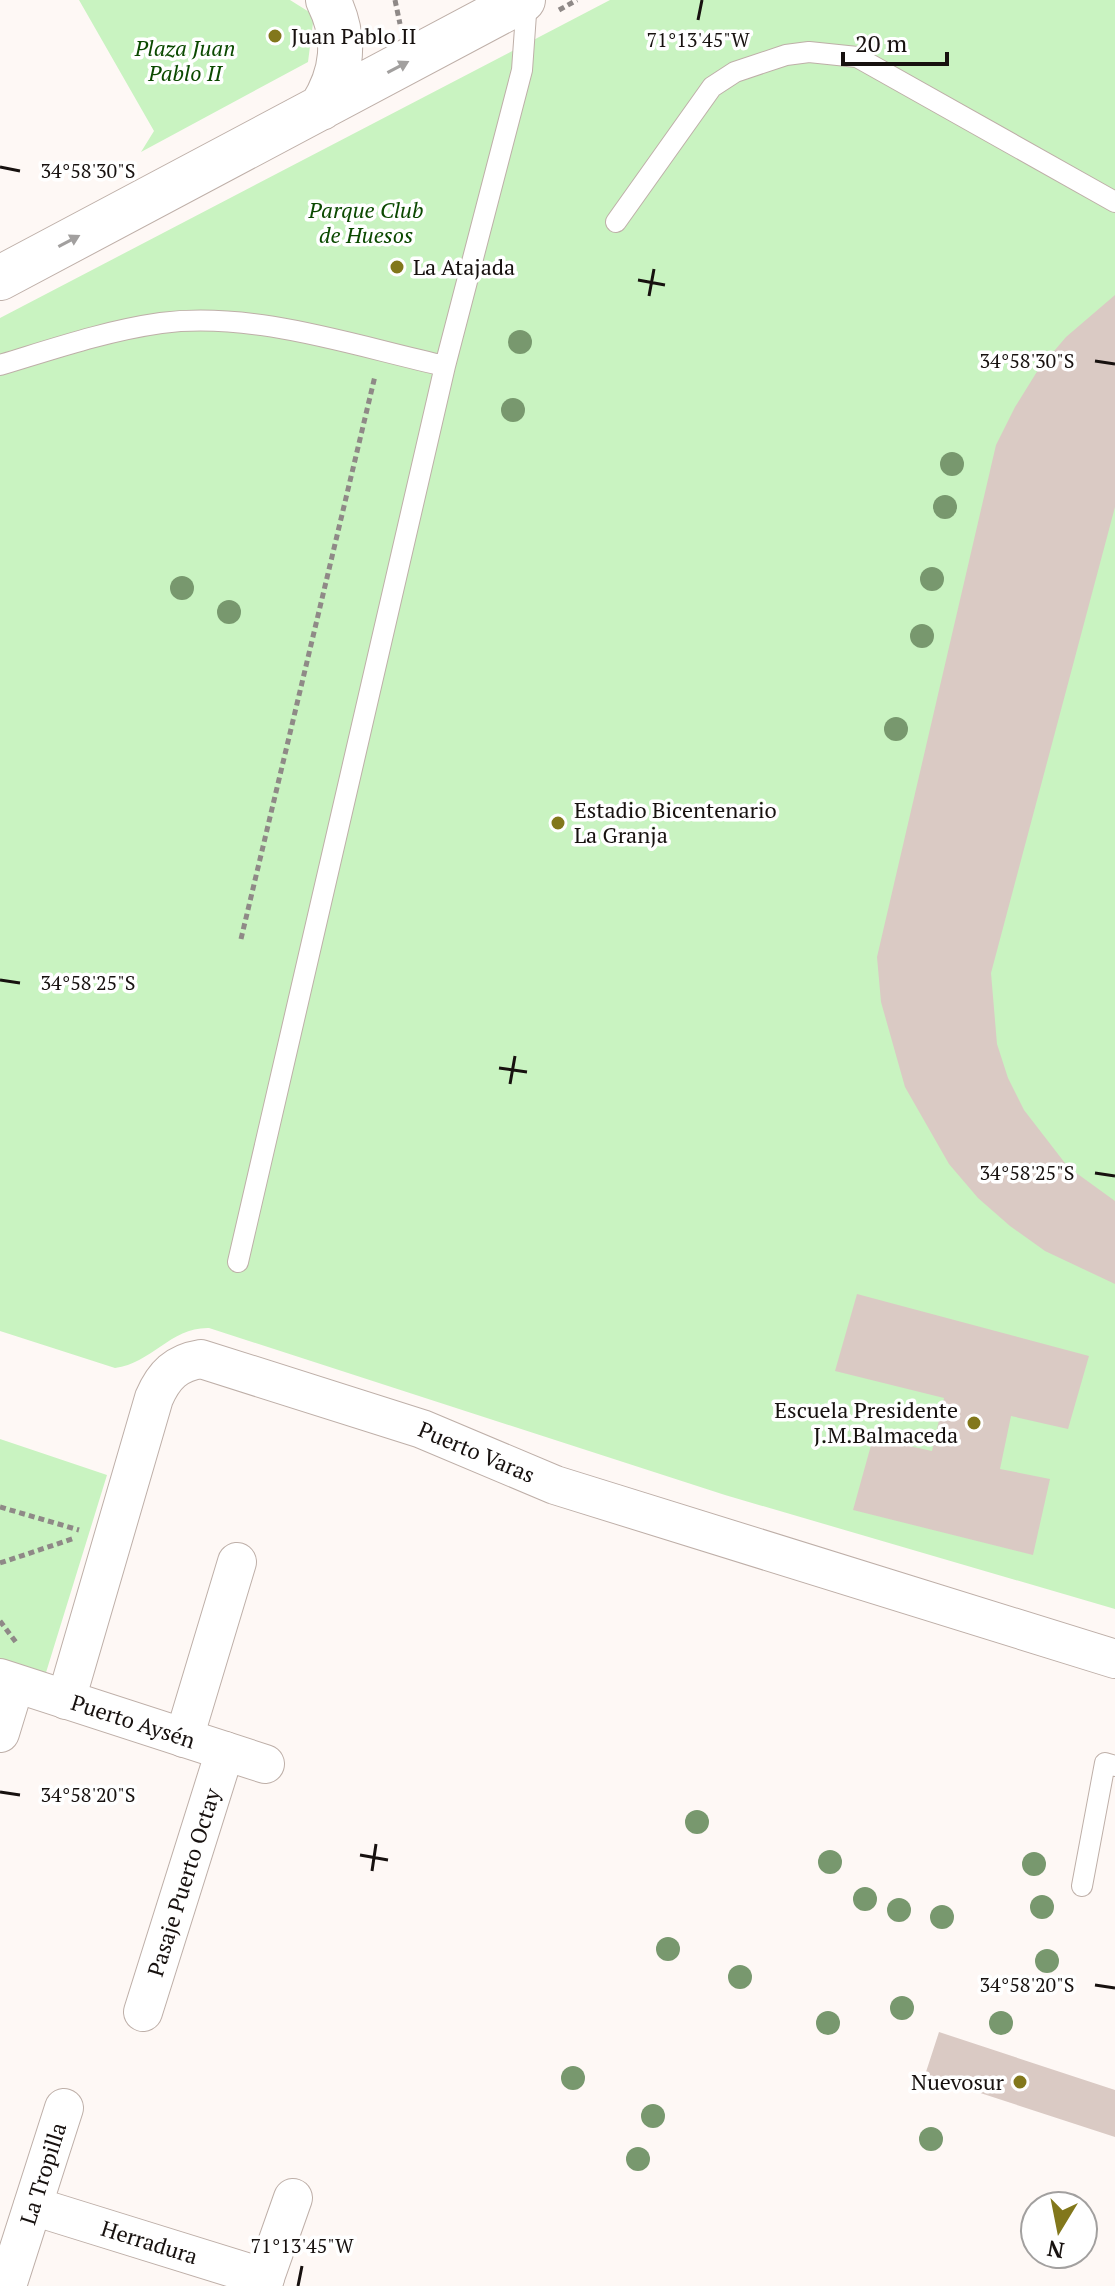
<svg xmlns="http://www.w3.org/2000/svg" width="1115" height="2286" font-family="'PT Serif',serif">
	<rect width="100%" height="100%" fill="#fef8f5"/>
	<!-- green -->
	<path fill="#c9f3c1" d="M79,0H290L314,15L308,62L141,152L154,131Z
		M610,0H1115V1609L725,1495L209,1328C171,1327 152,1363 115,1368L0,1331V318Z
		M0,1439L107,1475L44,1679L0,1665Z"/>
	<!-- building -->
	<path fill="#dacac4" d="M1115,295V507L991,973L997,1044L1008,1078L1024,1110L1068,1167L1115,1201V1284L1045,1251L1010,1226L978,1198L949,1164L905,1087L881,1002L877,957L996,445L1015,407L1038,370L1066,337Z
		M857,1294L1089,1356L1068,1429L1011,1416L1000,1469L1050,1479L1033,1555L853,1510L873,1438L932,1451L944,1398L835,1371Z
		M939,2032L1115,2090V2137L925,2075Z"/>
	<g fill="none" stroke-linecap="round" stroke-linejoin="round">
		<!-- service casing -->
		<g stroke="#beafa8" stroke-width="22">
			<path id="service" d="M616,222L712,87L735,72L786,55L809,52L857,57L1115,202
				M0,365C53,349 105,331 161,323C255,311 354,346 445,366
				M238,1262L445,366L522,70L527,0
				M1082,1886L1105,1763L1115,1766"/>
		</g>
		<!-- minor casing -->
		<g stroke="#beafa8" stroke-width="40">
			<g id="minor">
				<path id="s1" d="M0,1678L265,1764"/>
				<path id="s2" d="M66,1700L154,1398C164,1375 176,1363 201,1359L422,1429L555,1485L1115,1659"/>
				<path d="M0,1733L15,1684"/>
				<path d="M184,1738L237,1562"/>
				<path id="s3" d="M143,2012L225,1751"/>
				<path id="s4" d="M33,2206L265,2278"/>
				<path id="s5" d="M7,2286L64,2108"/>
				<path d="M262,2286L293,2198"/>
			</g>
		</g>
		<!-- primary casing -->
		<g stroke="#beafa8" stroke-width="46">
			<path id="primary" d="M321,108C343,73 347,38 328,0
				M0,278L523,0"/>
		</g>
		<!-- path -->
		<path stroke="#8f8987" stroke-width="5" stroke-dasharray="6 4" stroke-linecap="butt" d="M395,0L400,24
			M559,10L577,0
			M241,939L375,376
			M0,1507L79,1530
			M0,1563L75,1538
			M0,1621L18,1645"/>
		<!-- service -->
		<use href="#service" stroke="#fff" stroke-width="20"/>
		<!-- minor -->
		<use href="#minor" stroke="#fff" stroke-width="38"/>
		<!-- primary -->
		<use href="#primary" stroke="#fff" stroke-width="44"/>
	</g>
	<!-- trees -->
	<g fill="#78986e">
		<circle cx="520" cy="342" r="12"/>
		<circle cx="513" cy="410" r="12"/>
		<circle cx="952" cy="464" r="12"/>
		<circle cx="945" cy="507" r="12"/>
		<circle cx="932" cy="579" r="12"/>
		<circle cx="182" cy="588" r="12"/>
		<circle cx="229" cy="612" r="12"/>
		<circle cx="922" cy="636" r="12"/>
		<circle cx="896" cy="729" r="12"/>
		<circle cx="697" cy="1822" r="12"/>
		<circle cx="830" cy="1862" r="12"/>
		<circle cx="1034" cy="1864" r="12"/>
		<circle cx="865" cy="1899" r="12"/>
		<circle cx="1042" cy="1907" r="12"/>
		<circle cx="899" cy="1910" r="12"/>
		<circle cx="942" cy="1917" r="12"/>
		<circle cx="668" cy="1949" r="12"/>
		<circle cx="1047" cy="1961" r="12"/>
		<circle cx="740" cy="1977" r="12"/>
		<circle cx="902" cy="2008" r="12"/>
		<circle cx="828" cy="2023" r="12"/>
		<circle cx="1001" cy="2023" r="12"/>
		<circle cx="573" cy="2078" r="12"/>
		<circle cx="653" cy="2116" r="12"/>
		<circle cx="931" cy="2139" r="12"/>
		<circle cx="638" cy="2159" r="12"/>
	</g>
	<!-- one-way arrows -->
	<defs><path id="oneway-solid" d="M-6-.8H1V-3.2L6.5 0L1 3.2V.8H-6Z" transform="scale(2)"/></defs>
	<g fill="#a2a09f">
		<use href="#oneway-solid" transform="translate(398 67) rotate(-28)"/>
		<use href="#oneway-solid" transform="translate(69 241) rotate(-28)"/>
	</g>
	<!-- ticks -->
	<path fill="none" stroke="#17110f" stroke-width="3" d="M698,20L702,0M0,167L20,171M638,280L665,285M649,296L654,269M1095,361L1115,364M0,980L20,983M499,1068L527,1072M510,1084L515,1056M1095,1173L1115,1176M0,1792L20,1795M360,1855L388,1860M372,1871L376,1844M1095,1985L1115,1988M298,2286L302,2266"/>
	<!-- markers -->
	<g fill="#82771b" stroke="#fff" stroke-width="3">
		<circle cx="275" cy="36" r="8"/>
		<circle cx="397" cy="267" r="8"/>
		<circle cx="558" cy="823" r="8"/>
		<circle cx="974" cy="1423" r="8"/>
		<circle cx="1020" cy="2082" r="8"/>
	</g>
	<g text-anchor="middle" stroke-width="7" stroke-linejoin="round" paint-order="stroke">
		<!-- poi labels -->
		<g font-size="22" fill="#17110f" stroke="#fff" text-anchor="start">
			<text x="291" y="44">Juan Pablo II</text>
			<text x="413" y="275">La Atajada</text>
			<text x="574" y="818">Estadio Bicentenario<tspan x="574" dy="25">La Granja</tspan></text>
			<text x="958" y="1418" text-anchor="end">Escuela Presidente<tspan x="958" dy="25">J.M.Balmaceda</tspan></text>
			<text x="1004" y="2090" text-anchor="end">Nuevosur</text>
		</g>
		<!-- park labels -->
		<g font-size="22" font-style="italic" fill="#0b4900" stroke="#fff">
			<text x="185" y="56">Plaza Juan<tspan x="185" dy="25">Pablo II</tspan></text>
			<text x="366" y="218">Parque Club<tspan x="366" dy="25">de Huesos</tspan></text>
		</g>
		<!-- street labels -->
		<g font-size="22" fill="#17110f" stroke="#fff">
			<text dy="8" stroke="none"><textPath href="#s2" startOffset="670">Puerto Varas</textPath></text>
			<text dy="8" stroke="none"><textPath href="#s1" startOffset="140">Puerto Aysén</textPath></text>
			<text dy="8" stroke="none"><textPath href="#s3" startOffset="136">Pasaje Puerto Octay</textPath></text>
			<text dy="8" stroke="none"><textPath href="#s5" startOffset="118">La Tropilla</textPath></text>
			<text dy="8" stroke="none"><textPath href="#s4" startOffset="122">Herradura</textPath></text>
		</g>
	</g>
	<g font-size="20" text-anchor="middle" fill="#17110f" stroke="#fff" stroke-width="7" stroke-linejoin="round" paint-order="stroke">
		<text x="698" y="47">71°13'45"W</text>
		<text x="88" y="178">34°58'30"S</text>
		<text x="1027" y="368">34°58'30"S</text>
		<text x="88" y="990">34°58'25"S</text>
		<text x="1027" y="1180">34°58'25"S</text>
		<text x="88" y="1802">34°58'20"S</text>
		<text x="1027" y="1992">34°58'20"S</text>
		<text x="302" y="2253">71°13'45"W</text>
	</g>
	<!-- north arrow -->
	<g transform="translate(1059 2230) rotate(190)"><circle r="38" fill="#ffffff" stroke="#a2a09f" stroke-width="2"/>
	<path d="M0-6L14 30L0 20L-14 30Z" fill="#82771b"/>
	<text y="-12" font-size="22" font-weight="bold" text-anchor="middle" fill="#17110f">N</text>
	</g>
	<!-- scale -->
	<path d="M843 52v12h104v-12" fill="none" stroke="#17110f" stroke-width="4"/>
	<text x="855" y="52" font-size="24" fill="#17110f" stroke="#ffffff" stroke-width="6" paint-order="stroke">20 m</text>
</svg>
